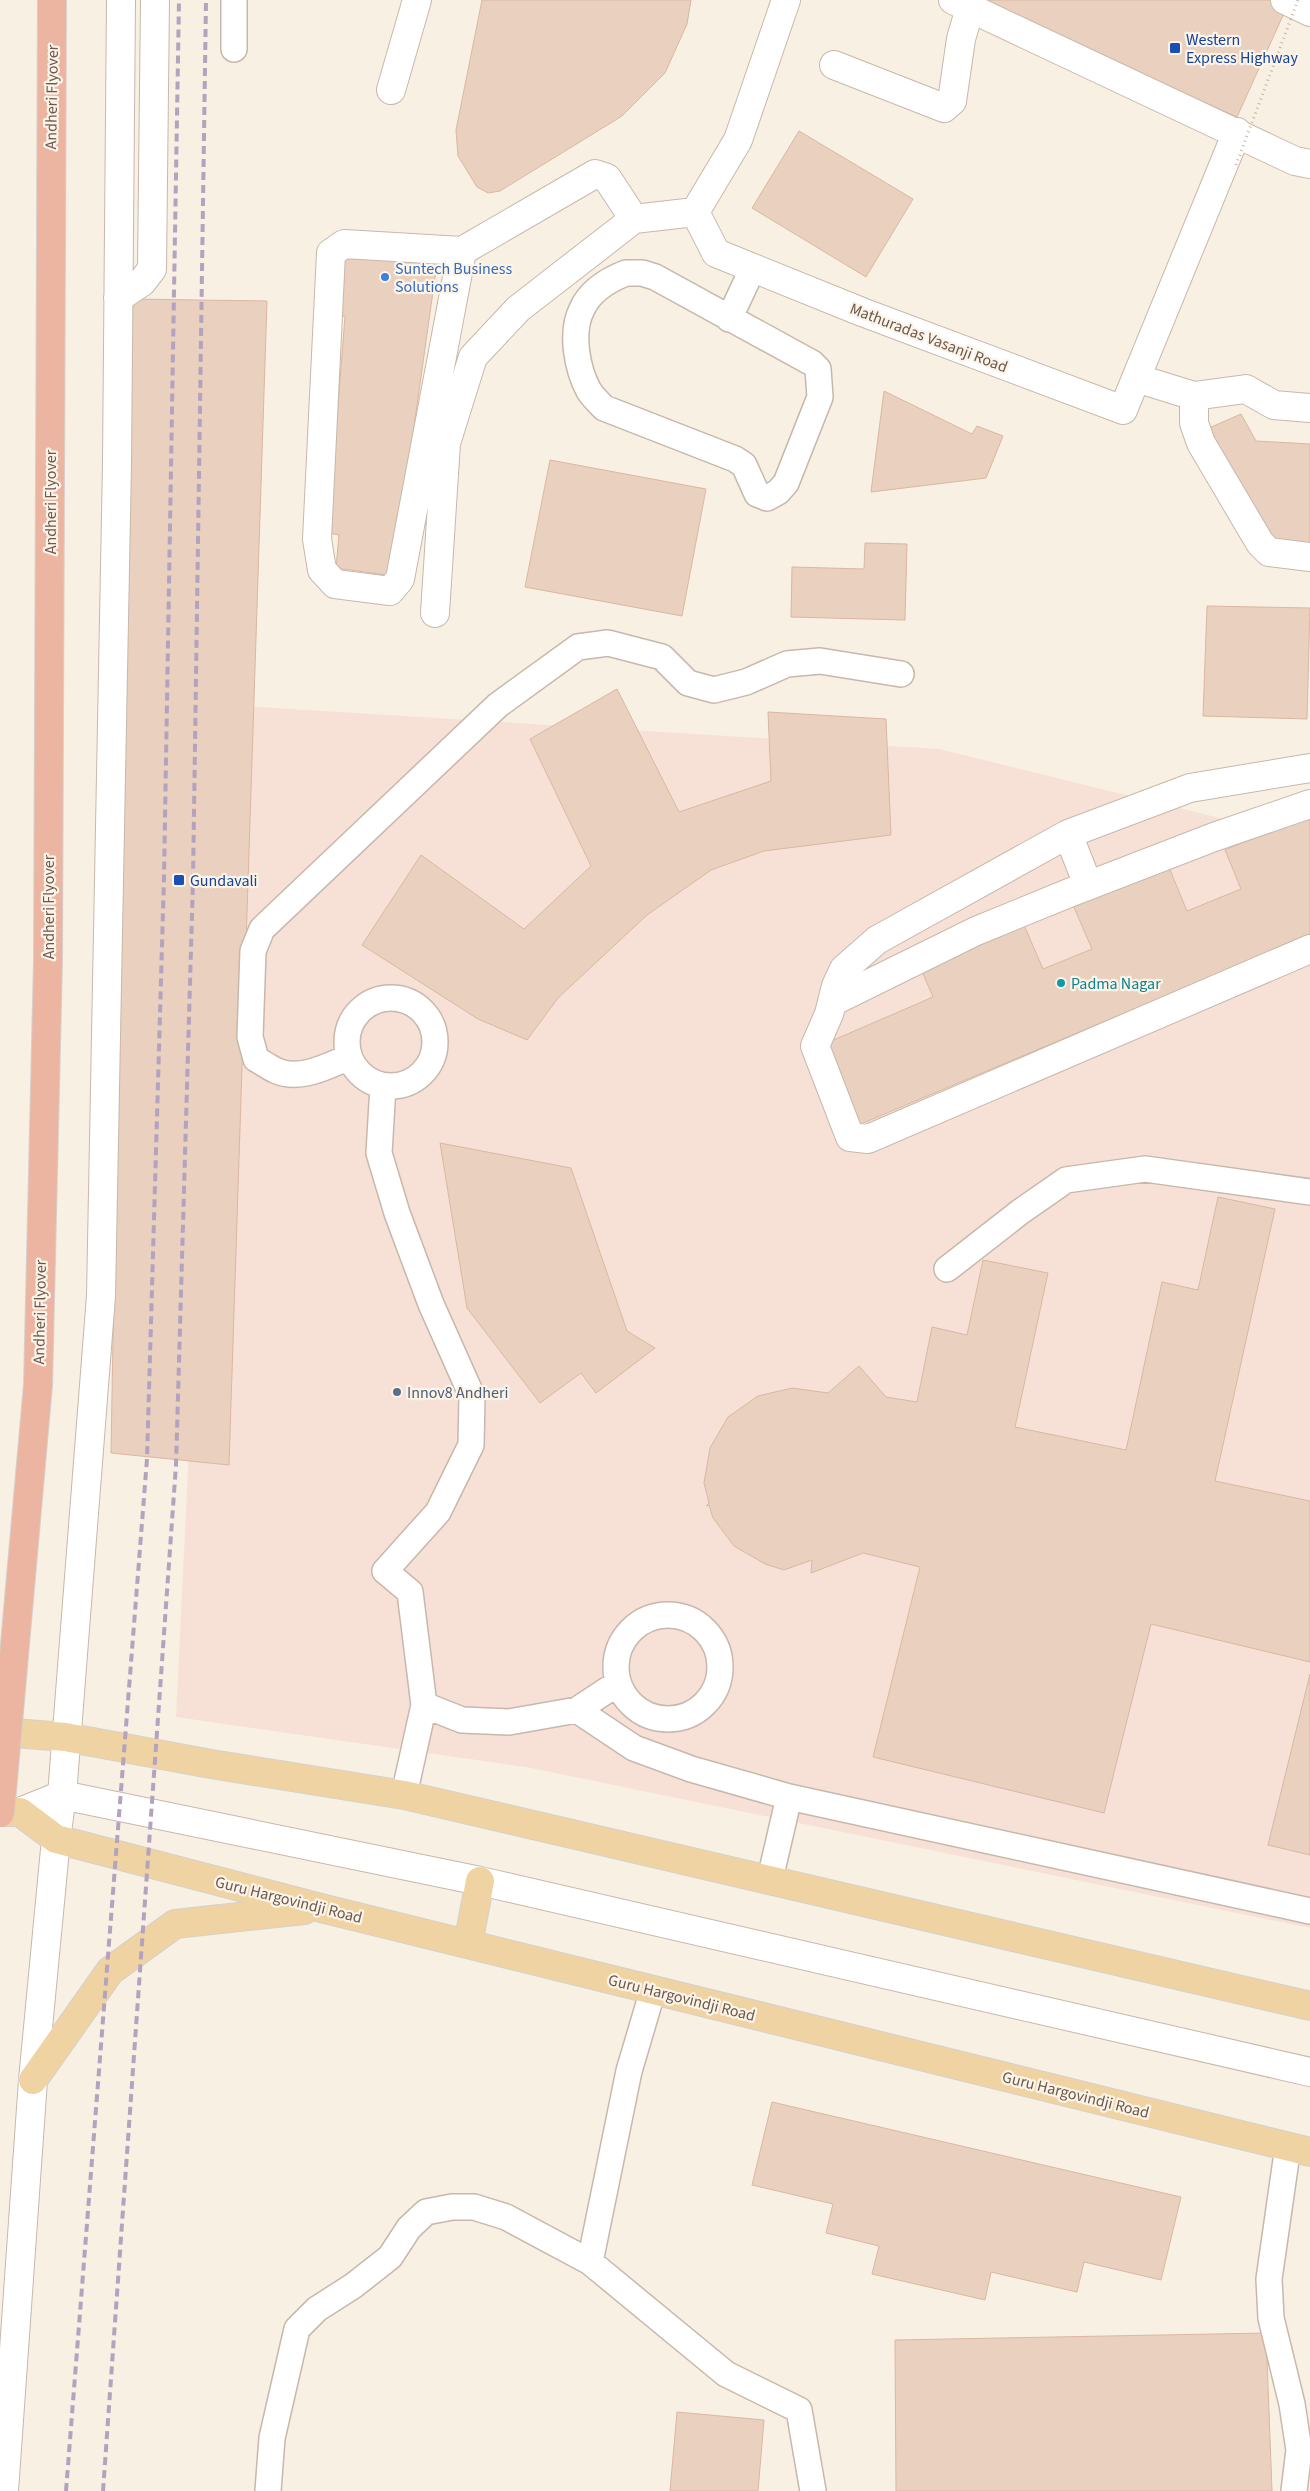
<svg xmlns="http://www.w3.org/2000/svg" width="1310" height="2491" font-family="'Source Sans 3',sans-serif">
	<rect width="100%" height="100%" fill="#f8f0e2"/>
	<!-- commercial -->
	<path fill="#f7e1d7" d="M225,705L939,749L1310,840V1928L526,1767L176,1717Z"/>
	<!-- building -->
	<path fill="#ead0be" stroke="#dab7a1" d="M482,0H691L687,24L665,73L622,116L500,191L488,193L477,187L458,156L456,130Z
		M976,0H1290L1237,117Z
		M799,131L913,199L866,277L752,208Z
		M338,252L438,256L393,576L336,568L339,535L328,533L345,316L334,317Z
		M131,299L267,301L229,1465L111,1453Z
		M884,391L972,434L977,426L1003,436L986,478L871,492Z
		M1241,414L1256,441L1310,444V543L1271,540L1245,497L1209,428Z
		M550,460L706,489L682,616L525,587Z
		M865,543L907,544L905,620L791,617L792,567L864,569Z
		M1207,606L1310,608L1307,719L1203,716Z
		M617,689L679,812L771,781L768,712L886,719L891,835L764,851L711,870L647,915L558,998L527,1040L478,1019L362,945L421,855L524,929L591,866L530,739Z
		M1310,814V935L856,1126L822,1045L933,997L921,969L1024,925L1043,969L1092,949L1073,905L1168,865L1187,911L1241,889L1225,850Z
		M440,1143L571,1168L627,1331L655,1348L596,1393L581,1373L540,1403L467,1308Z
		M1218,1197L1275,1209L1215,1481L1310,1501V1662L1151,1624L1104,1813L873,1757L920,1567L863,1553L811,1573L812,1560L784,1570L765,1564L734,1546L713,1518L709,1505L706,1506L709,1503L704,1483L710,1448L728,1417L758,1396L792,1388L828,1393L859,1366L886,1397L917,1402L932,1327L967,1335L983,1260L1048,1273L1015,1427L1126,1450L1162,1282L1198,1290Z
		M1310,1674V1855L1268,1845Z
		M772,2102L1181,2197L1161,2280L1084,2262L1077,2292L991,2272L985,2300L872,2274L879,2246L826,2233L833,2204L752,2185Z
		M1266,2333L1272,2491H896L895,2340Z
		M677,2412L764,2420L758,2491H670Z"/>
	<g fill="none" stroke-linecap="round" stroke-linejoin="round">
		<!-- service casing -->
		<g stroke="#c7b8ab" stroke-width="28">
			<path id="service" d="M234,0V49
				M626,273H642L655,277L812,363L818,369L820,397L786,483L778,492L767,498L757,494L744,465L735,459L604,408C599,403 593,397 589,391C577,369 570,332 582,309C590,291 608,280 626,273Z
				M729,319L753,268
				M347 1042a44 44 0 1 1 88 0a44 44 0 1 1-88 0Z
				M349,1057C328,1066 300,1081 277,1071C270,1068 263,1063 256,1059L250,1037L253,951L262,929L498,705L578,647L608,643L662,657L688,683L714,690L746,682L787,664L820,661L901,674
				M383,1086L379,1153L397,1213L431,1304L472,1396L471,1445L438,1512L385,1571L410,1592L424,1705L404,1795
				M947,1269L1020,1212L1066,1180L1145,1169L1310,1192
				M616 1667a52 52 0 1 1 104 0a52 52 0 1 1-104 0Z
				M424,1705L462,1720L509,1722L577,1710L634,1748L691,1769L789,1797L1310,1911
				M577,1710L618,1683
				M770,1879L789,1797
				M1288,2146L1269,2279L1271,2318L1292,2404L1299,2450L1294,2491
				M590,2262L629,2071L653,1990
				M268,2491L272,2438L297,2329L317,2309L353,2286L390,2257L409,2228L426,2212L452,2207H474L506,2217L590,2262L726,2374L799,2410L813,2491"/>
		</g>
		<!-- minor casing -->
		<g stroke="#c7b8ab" stroke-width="30">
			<path id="minor" d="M786,0L738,140L695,212L716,253L862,312L1123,410L1237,132
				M834,65L944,108L952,101L961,39L970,8
				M391,90L417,0
				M462,251L400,579L390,591L335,584L322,570L317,539L331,253L344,244L462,251L595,174L607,178L634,219
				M1136,378L1194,396L1246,389L1274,405L1310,408
				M1194,396V423L1201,443L1260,543L1269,552L1310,557
				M435,613L446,443L473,357L518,309L634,219L695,212
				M1310,768L1190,788L1068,834L877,940L844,969L836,986L829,1014L815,1046L850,1137L868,1139L1310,949
				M1068,834L1088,885
				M832,1002L976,931L1069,893L1214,837L1310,804"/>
		</g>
		<!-- tertiary casing -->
		<g stroke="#c7b8ab" stroke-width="30">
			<path id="tertiary" d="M118,298L142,282L152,269L155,0
				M20,1812L62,1795L480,1881L1310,2072
				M4,2491L33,2080L56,1839L62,1795L101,1296L117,463L121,0"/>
		</g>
		<!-- secondary casing -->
		<g stroke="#ccbaac" stroke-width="30">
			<path id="secondary" d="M953,0L1295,161L1310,164
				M1285,0L1310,12"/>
		</g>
		<!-- primary casing -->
		<g stroke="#d6d0cd" stroke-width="30">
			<path id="primary" d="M0,1732L65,1737L211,1764L404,1795L1310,2006
				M0,1812H20L56,1839L321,1908L1310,2152
				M468,1944L480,1881
				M33,2080L110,1971L175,1924L304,1910"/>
		</g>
		<!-- service -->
		<use href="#service" stroke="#fff" stroke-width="25"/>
		<!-- minor -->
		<use href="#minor" stroke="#fff" stroke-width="28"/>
		<!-- tertiary -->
		<use href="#tertiary" stroke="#fff" stroke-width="28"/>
		<!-- secondary -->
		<use href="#secondary" stroke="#fff" stroke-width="28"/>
		<!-- primary -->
		<use href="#primary" stroke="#efd3a3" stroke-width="28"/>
		<!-- rail -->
		<path stroke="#b3a3bf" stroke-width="4" stroke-dasharray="8 5" stroke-linecap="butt" d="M66,2491L147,1459L164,877L179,0
			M103,2491L176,1465L193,880L206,0"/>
		<!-- motorway-bridge casing -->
		<g stroke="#d6d0cd" stroke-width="30" stroke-linecap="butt">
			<path id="motorway-bridge" d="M0,1813L38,1385L48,960L52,0"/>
		</g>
		<!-- path-bridge -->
		<path stroke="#ceb3a2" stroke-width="3" stroke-dasharray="1 4" stroke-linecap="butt" d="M1236,165L1298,0"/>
		<!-- motorway-bridge -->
		<use href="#motorway-bridge" stroke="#ebb5a1" stroke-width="28"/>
	</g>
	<!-- markers -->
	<g fill="#1a4fb4" stroke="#fcf4e8" stroke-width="2">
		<rect x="1169" y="42" width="12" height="12" rx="2.5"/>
		<rect x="173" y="874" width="12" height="12" rx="2.5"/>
	</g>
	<circle fill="#3f7fe0" stroke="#fcf4e8" stroke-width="2" cx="385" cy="277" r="5"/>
	<circle fill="#0f9aa8" stroke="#fcf4e8" stroke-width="2" cx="1061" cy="983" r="5"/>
	<circle fill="#5c6f8a" stroke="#fcf4e8" stroke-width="2" cx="397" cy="1392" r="5"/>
	<g text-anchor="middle" stroke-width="4.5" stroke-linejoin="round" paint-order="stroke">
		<!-- transit labels -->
		<g font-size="16" fill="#164399" stroke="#fcf4e8" text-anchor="start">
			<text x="1186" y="45">Western<tspan x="1186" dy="18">Express Highway</tspan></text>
			<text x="190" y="886">Gundavali</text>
		</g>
		<!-- street labels -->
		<g font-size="16" fill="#6c584c" stroke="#fcf4e8">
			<text transform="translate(51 97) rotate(-89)" y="6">Andheri Flyover</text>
			<text transform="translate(929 337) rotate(21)" y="6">Mathuradas Vasanji Road</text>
			<text transform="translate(50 502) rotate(-90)" y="6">Andheri Flyover</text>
			<text transform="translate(48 907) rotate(-90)" y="6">Andheri Flyover</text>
			<text transform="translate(39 1312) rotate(-89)" y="6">Andheri Flyover</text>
			<text transform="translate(289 1899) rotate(14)" y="6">Guru Hargovindji Road</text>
			<text transform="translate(682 1997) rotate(14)" y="6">Guru Hargovindji Road</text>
			<text transform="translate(1076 2094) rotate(14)" y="6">Guru Hargovindji Road</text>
		</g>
		<!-- shop labels -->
		<g font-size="16" fill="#366cbe" stroke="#fcf4e8" text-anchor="start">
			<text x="395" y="274">Suntech Business<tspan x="395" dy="18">Solutions</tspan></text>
		</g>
		<!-- culture labels -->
		<g font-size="16" fill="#0d838f" stroke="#fcf4e8" text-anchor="start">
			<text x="1071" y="989">Padma Nagar</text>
		</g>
		<!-- service labels -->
		<g font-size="16" fill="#4e5e75" stroke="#fcf4e8" text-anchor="start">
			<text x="407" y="1398">Innov8 Andheri</text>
		</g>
	</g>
</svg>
